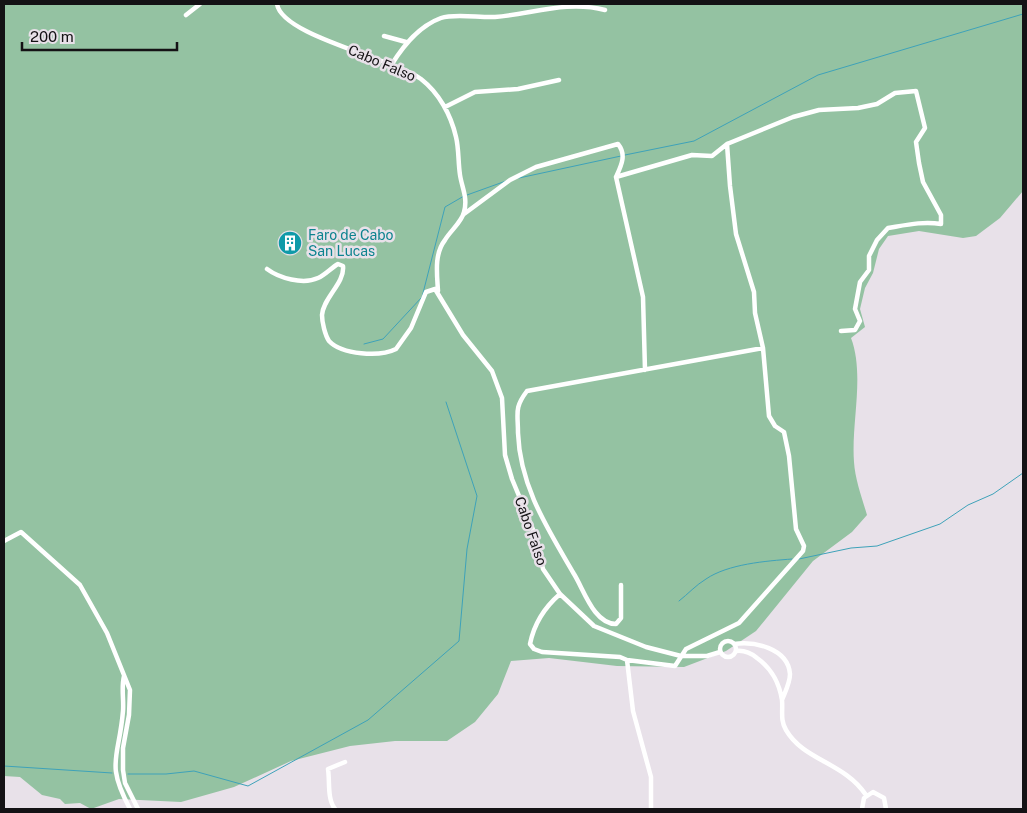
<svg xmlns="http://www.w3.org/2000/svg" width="1027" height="813" font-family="'Public Sans',sans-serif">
	<rect width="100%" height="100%" fill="#e8e1e9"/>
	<!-- green -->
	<path fill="#94c2a2" d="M4,4H1023V191L1000,218L976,236L963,238L919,231L888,236L879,249L873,273L865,288L860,309L865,327L851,338C865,375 851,423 854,462C855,479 862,498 867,515L852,532L813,561L756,631L726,651L684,667L617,666L549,658L511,661L498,694L475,722L447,741H395L350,746L291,761L234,787L181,802L119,799L91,809L80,803L65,804L60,799L42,795L20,777L4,776Z"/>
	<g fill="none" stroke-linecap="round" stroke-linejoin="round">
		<!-- stream -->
		<path stroke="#3ea2b9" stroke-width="1" d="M625,155L694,141L818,75L1023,14
			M519,178L621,156
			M467,195L506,181
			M364,344L383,339L422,297L445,207L464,196
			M799,559L851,548L877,546L940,524L968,505L993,494L1023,473
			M679,601C688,594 696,585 706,579C728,564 766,561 792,559
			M4,766L112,773
			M128,774H166L194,771L248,786L368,720L459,641L467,549L477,496L446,402"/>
		<!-- street -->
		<path stroke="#fff" stroke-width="4.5" d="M277,4C282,36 392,58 421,79C439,93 451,115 456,137C459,149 458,162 460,175C462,188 468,198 464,212C462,222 450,231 445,240C434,254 437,274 438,291
			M186,15L200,4
			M384,36L406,42
			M392,64C404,45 419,26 441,18C455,13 480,18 495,17C532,14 567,0 605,10
			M445,107L475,92L518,89L559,80
			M727,144L793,117L819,110L858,108L877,104L895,93L916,91L925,128L916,142L919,163L923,182L941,215V224C923,221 906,225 888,228L877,240L869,256V270L860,282L855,309L860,321L855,330L841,331
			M616,177L692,155L712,156L727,144L730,186L736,234L754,292L755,313L763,348L769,416L775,426L784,432L789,456L796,529L804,546L803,551L739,623L686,649L675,666L627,660
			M464,214L510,180L536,167L618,144C627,155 621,166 616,177L643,297L645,370
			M267,269C279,278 303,285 318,278C325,275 331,268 338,264L343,266C345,283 323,298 322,315C322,322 325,335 329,341C342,355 380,357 396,349L411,328L426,292L435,289L463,335L492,371L502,398L505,455L512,479L534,532L543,569L560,594L594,626L646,647L681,656H707L720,652
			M4,541L21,532L80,585L107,633L130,690L129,715L123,748V770L125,783L138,809
			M621,585V618L616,624C594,624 584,590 574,574C548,529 520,487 518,433C518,413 514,408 527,391L763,348
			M560,594C545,607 534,624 530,644L534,649L542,652L620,657L627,660L633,711L651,777V809
			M720 649a8 8 0 1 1 16 0a8 8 0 1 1-16 0Z
			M734,644C754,641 788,648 790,674C790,683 785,692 782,700
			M736,651C744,650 751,653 757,658C772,669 779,682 782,700C783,711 780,720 786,730C804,761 844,762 866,795
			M124,676C121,688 124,699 123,711C119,759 105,762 130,809
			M335,809C327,799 330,782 328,769L345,762
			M862,809L864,798L873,792L884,798L886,809"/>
	</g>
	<!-- icons -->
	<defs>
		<g id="building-disc" transform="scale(1.25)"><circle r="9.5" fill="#0f9aa8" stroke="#e8e1e9"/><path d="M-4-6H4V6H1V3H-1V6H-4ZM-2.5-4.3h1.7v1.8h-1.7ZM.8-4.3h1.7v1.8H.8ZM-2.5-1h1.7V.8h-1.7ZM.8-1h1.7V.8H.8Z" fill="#fff"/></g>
	</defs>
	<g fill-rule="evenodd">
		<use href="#building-disc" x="290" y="243"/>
	</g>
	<g text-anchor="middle" stroke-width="5" stroke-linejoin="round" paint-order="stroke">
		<!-- street labels -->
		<g font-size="14" fill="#141215" stroke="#e8e1e9">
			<text transform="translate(382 63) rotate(23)" y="5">Cabo Falso</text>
			<text transform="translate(531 531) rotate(71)" y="5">Cabo Falso</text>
		</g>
		<!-- culture labels -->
		<g font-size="14" fill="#0d838f" stroke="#e8e1e9" text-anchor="start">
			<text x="308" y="240">Faro de Cabo<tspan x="308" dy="16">San Lucas</tspan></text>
		</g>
	</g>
	<!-- border -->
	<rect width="1027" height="813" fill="none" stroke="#141215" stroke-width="10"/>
	<!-- scale -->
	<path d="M22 42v8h155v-8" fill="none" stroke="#141215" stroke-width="2.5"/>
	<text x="30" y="42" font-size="15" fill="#141215" stroke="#e8e1e9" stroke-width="4" paint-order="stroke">200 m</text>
</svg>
